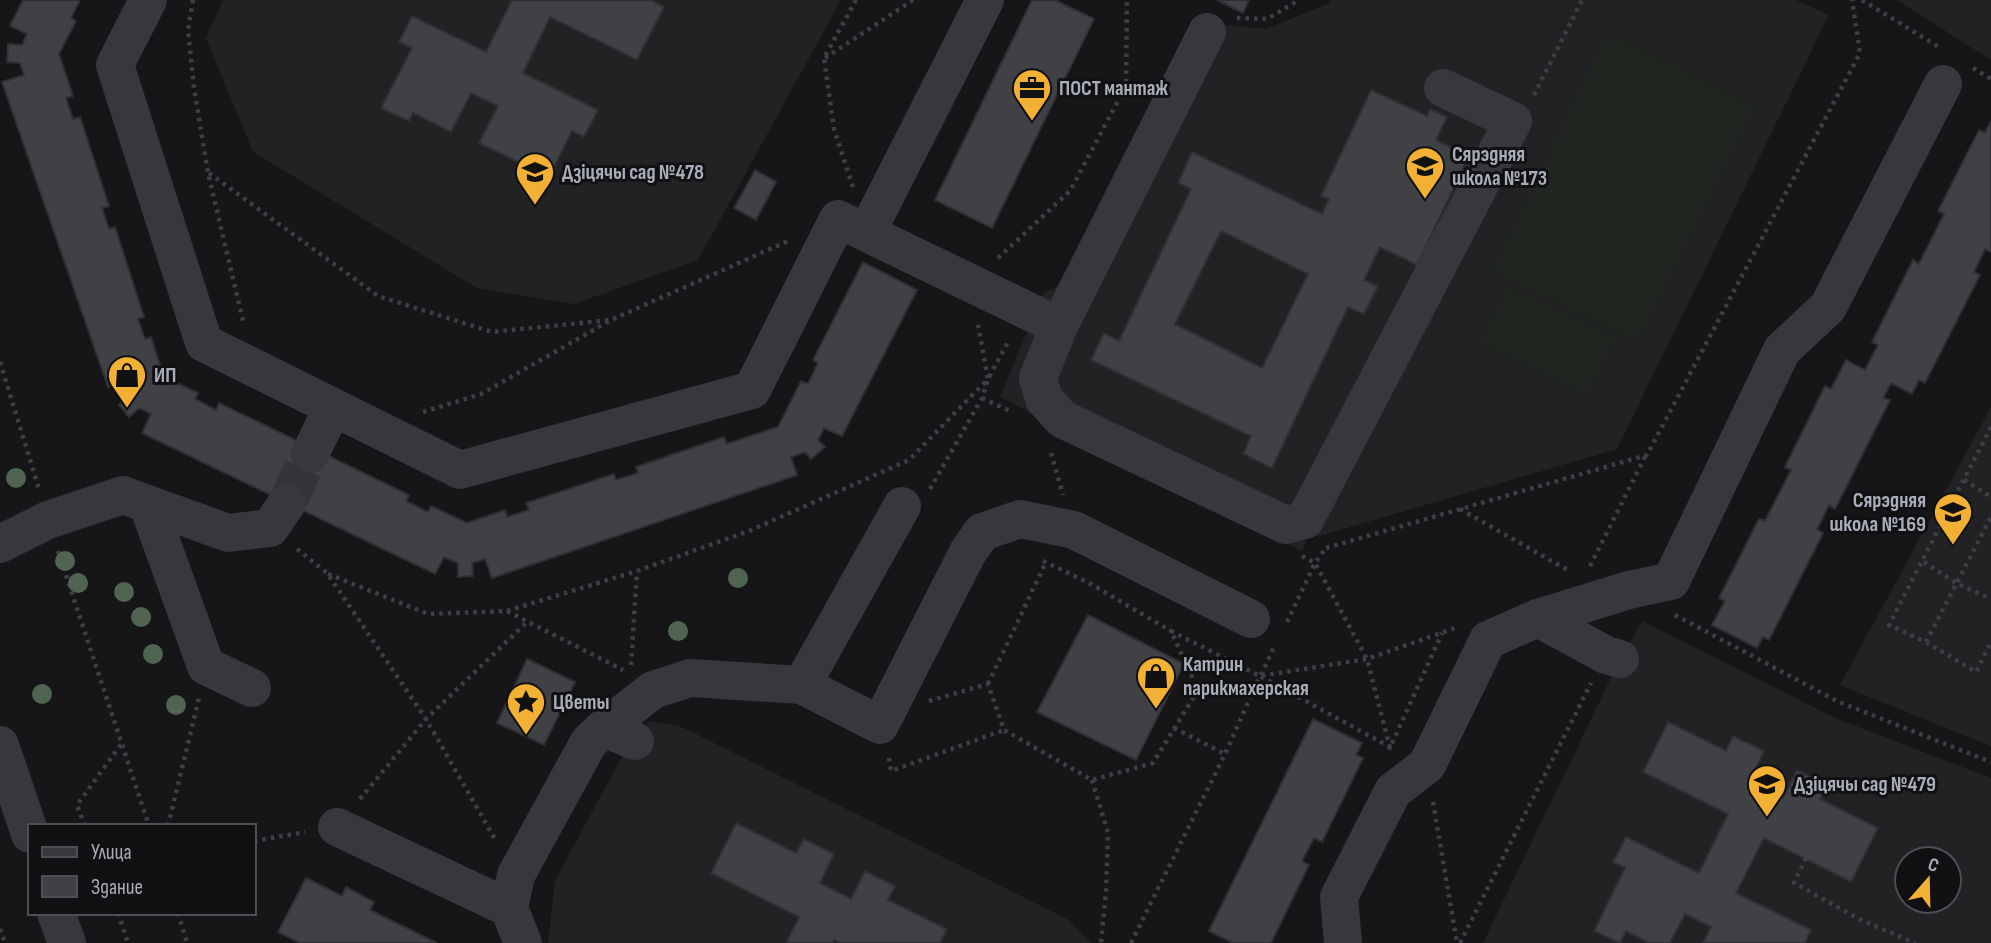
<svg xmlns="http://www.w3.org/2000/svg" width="1991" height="943" font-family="'Sofia Sans Condensed',sans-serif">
	<rect width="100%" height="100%" fill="#161618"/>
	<!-- built -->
	<path fill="#222225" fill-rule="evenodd" d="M223,0H841L698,260L574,304L477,288L253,152L206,38Z
		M1332,0H1796L1829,15L1617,449L1319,536L1309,533L1302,551L1000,397L1043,293L1069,282L1215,24L1266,29L1330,3Z
		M1897,0H1991V60Z
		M1991,407V746L1840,685Z
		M1642,621L1835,718L1991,778V943H1483L1620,659ZM1907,859H1949V901H1907Z
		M649,721L682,727L1069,920L1091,943H548L555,881L620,760Z"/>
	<!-- pitch -->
	<path fill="#1e261f" d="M1609,33L1753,104L1637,342L1493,272Z
		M1508,286L1614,336L1587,394L1481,344Z"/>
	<!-- building -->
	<path fill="#404145" stroke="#303034" stroke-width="2" fill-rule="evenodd" d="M23,0H80L71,18L76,21L59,54L73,96L66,98L73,119L80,117L109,206L102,208L109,229L115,227L144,317L138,319L145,339L151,337L164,377L198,393L195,399L216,410L219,403L409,495L406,501L428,512L431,506L467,523L505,510L507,517L529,510L526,503L614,474L616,480L638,473L636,467L724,437L727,444L778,427L801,381L808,384L818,363L813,360L863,262L917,290L842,436L824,428L818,440L825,447L811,459L805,452L791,457L797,475L492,578L485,559L472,563L473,576L458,577V563L444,557L435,574L142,433L151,414L139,408L129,417L119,405L130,396L124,382L108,387L2,82L24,75L20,63L7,62L8,44L22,45L27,34L10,26Z
		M512,0H651L664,7L637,60L550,17L523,73L598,110L584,137L572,131L543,189L517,175L522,164L479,143L498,106L471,93L451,132L413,113L409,121L381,108L412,48L399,42L412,16L486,52Z
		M1032,0H1055L1094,19L992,228L935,200Z
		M1217,0H1249L1243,13Z
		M1371,90L1427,116L1430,109L1447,117L1436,140L1469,156L1417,265L1380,247L1364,280L1378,286L1364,314L1348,307L1272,468L1243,454L1251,436L1091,360L1104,333L1119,341L1191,189L1178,183L1192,152L1322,214L1329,199L1321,196ZM1221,231L1308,274L1262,368L1175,324Z
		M1991,121V252L1985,249L1974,272L1980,275L1925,383L1919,380L1912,394L1891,383L1883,398L1890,400L1835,509L1829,505L1817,529L1823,533L1769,640L1763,637L1757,648L1712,625L1725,601L1719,598L1759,519L1765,521L1791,470L1785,467L1825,386L1831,389L1846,360L1865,370L1878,345L1872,342L1913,260L1919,264L1944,214L1938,211L1979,130L1985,133Z
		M755,170L776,182L756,220L734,208Z
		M1088,615L1184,664L1136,760L1037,712Z
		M527,659L575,682L544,745L497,723Z
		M1313,719L1362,743L1356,755L1363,758L1322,842L1314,838L1302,861L1309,865L1271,943H1233L1209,931Z
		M1668,722L1726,751L1733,736L1764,751L1750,781L1783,798L1797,770L1827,785L1820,799L1878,828L1851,882L1764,838L1736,893L1811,930L1805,943H1703L1711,927L1685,914L1670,943H1649L1626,931L1620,943L1594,931L1625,868L1613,862L1626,837L1699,873L1728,814L1643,772Z
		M736,823L796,853L804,839L834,854L820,883L851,899L865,871L895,886L888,900L947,929L940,943H840L834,940L833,943H786L799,917L711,873Z
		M306,878L342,896L346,887L374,902L370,910L437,943H300L278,932Z"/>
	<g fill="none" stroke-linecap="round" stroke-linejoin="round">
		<!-- minor-tunnel -->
		<path stroke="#333438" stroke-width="38" stroke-dasharray="38 19" stroke-linecap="butt" d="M287,503L310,454"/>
		<!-- path -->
		<path stroke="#3d3f44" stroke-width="4.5" stroke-dasharray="3.5 5" stroke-linecap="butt" d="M193,0L188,30L194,88L208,173L244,325
			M1862,0L1942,49
			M1237,18L1267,19L1299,0
			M825,58L913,0
			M1973,68L1991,79
			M1534,95L1582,0
			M209,173L378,296L492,332L609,320
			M853,187L834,129L824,58L856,0
			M998,258L1070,191L1126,86L1127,0
			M0,362L39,489
			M982,398L1012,412
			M423,412L481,394L611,320L788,241
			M1991,427L1889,625L1926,642L1976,672L1991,642
			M1051,453L1063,495
			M1964,480L1991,497
			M930,489L982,398L988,379L1009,340
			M1460,509L1571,572
			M1326,548L1647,455L1860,53L1852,0
			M297,549L327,573L426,719L496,841
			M58,551L149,826
			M1302,556L1315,563L1367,659L1390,748L1442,633
			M1043,561L1089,583L1171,631
			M1924,562L1956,583L1991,599
			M1590,566L1646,455
			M328,574L428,614L507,611L623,670
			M507,611L637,571L749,531L909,460L988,379L978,325
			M1675,615L1839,702L1991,762
			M1287,622L1315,563L1325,549
			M1926,642L1991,517
			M631,665L637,571
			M1261,675L1275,645
			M988,684L1046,562
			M929,701L988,684L1004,730L1092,780L1153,763L1198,690L1171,631L1260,676L1367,659L1455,628
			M1174,728L1225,754
			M889,758L891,771L1004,730
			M1092,780L1108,833L1106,892L1101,943
			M360,799L426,719L527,622
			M1433,802L1457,943
			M85,826L77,805L122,743
			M168,826L199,698
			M254,841L305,832
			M1806,858L1794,883L1859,919L1915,943
			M118,913L128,943
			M178,913L187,943
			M0,929L5,943
			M1131,943L1225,754L1260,676L1390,747
			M1460,943L1591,683"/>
		<!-- minor -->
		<path stroke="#37383d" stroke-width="38" d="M148,0L115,65L204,343L460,470L752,390L838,219L1059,326L1038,378L1044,399L1062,419L1286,525L1305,520L1513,121L1443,88
			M867,232L985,0
			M1059,326L1207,32
			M310,454L333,407
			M148,505L206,666L252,688
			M0,544L48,520L123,495L228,533L270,528L287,503
			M1538,618L1606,655L1620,659
			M802,685L902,506
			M604,728L653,690L690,678L802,685L880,725L968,552L982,532L1020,519L1074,530L1251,619
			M0,745L30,834
			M337,827L509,908L523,943
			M509,908L516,875L589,742L604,728L635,741
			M56,913L67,943
			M1343,943L1339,897L1393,791L1427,765L1488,640L1538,618L1629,590L1671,581L1782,350L1828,307L1943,84"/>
	</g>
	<!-- trees -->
	<g fill="#506452">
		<circle cx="16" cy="478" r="10"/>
		<circle cx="65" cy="561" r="10"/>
		<circle cx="738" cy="578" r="10"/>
		<circle cx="78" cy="583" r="10"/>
		<circle cx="124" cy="592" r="10"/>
		<circle cx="141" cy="617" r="10"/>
		<circle cx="678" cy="631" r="10"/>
		<circle cx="153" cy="654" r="10"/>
		<circle cx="42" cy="694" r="10"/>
		<circle cx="176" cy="705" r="10"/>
	</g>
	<!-- icons -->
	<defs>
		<g id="office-pin" transform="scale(2.0125)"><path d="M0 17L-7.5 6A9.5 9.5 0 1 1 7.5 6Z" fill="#f2b134" stroke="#111113"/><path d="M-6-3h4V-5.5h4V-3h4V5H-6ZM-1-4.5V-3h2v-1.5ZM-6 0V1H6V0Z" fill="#111"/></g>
		<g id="school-pin" transform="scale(2.0125)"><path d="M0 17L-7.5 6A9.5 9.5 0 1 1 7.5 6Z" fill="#f2b134" stroke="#111113"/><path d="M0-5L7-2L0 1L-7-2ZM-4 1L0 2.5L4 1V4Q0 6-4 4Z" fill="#111"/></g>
		<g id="shop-pin" transform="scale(2.0125)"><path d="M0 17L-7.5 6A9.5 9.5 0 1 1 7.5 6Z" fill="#f2b134" stroke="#111113"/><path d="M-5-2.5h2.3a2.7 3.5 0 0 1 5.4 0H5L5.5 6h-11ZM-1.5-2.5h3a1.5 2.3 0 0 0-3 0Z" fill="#111"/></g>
		<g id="sight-pin" transform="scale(2.0125)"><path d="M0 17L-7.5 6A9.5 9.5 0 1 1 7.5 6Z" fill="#f2b134" stroke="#111113"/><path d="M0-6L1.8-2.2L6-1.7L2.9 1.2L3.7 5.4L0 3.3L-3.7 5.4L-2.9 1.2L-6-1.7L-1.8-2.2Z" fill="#111"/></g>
	</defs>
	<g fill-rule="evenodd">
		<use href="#office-pin" x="1032" y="88"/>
		<use href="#school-pin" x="1425" y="166"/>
		<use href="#school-pin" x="535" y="172"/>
		<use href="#shop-pin" x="127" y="375"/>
		<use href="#school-pin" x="1953" y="512"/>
		<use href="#shop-pin" x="1156" y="676"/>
		<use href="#sight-pin" x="526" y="702"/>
		<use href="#school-pin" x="1767" y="784"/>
	</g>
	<g text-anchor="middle" stroke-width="6" stroke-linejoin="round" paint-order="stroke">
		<!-- poi labels -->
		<g font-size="21" font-weight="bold" fill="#a8adb8" stroke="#111113" text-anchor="start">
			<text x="1059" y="95">ПОСТ мантаж</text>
			<text x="1452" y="161">Сярэдняя<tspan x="1452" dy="24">школа №173</tspan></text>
			<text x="562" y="179">Дзіцячы сад №478</text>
			<text x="154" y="382">ИП</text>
			<text x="1926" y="507" text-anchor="end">Сярэдняя<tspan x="1926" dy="24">школа №169</tspan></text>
			<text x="1183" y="671">Катрин<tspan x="1183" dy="24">парикмахерская</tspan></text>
			<text x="553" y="709">Цветы</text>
			<text x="1794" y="791">Дзіцячы сад №479</text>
		</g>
	</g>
	<!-- legend -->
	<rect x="28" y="824" width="228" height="91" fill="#111113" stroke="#4d4f55" stroke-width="2"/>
	<rect x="42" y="847" width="35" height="10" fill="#37383d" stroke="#4d4f55" stroke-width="2"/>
	<text x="91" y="859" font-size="21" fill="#a8adb8">Улица</text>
	<rect x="42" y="876" width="35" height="21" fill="#404145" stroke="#4d4f55" stroke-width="2"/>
	<text x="91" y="894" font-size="21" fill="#a8adb8">Здание</text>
	<!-- north arrow -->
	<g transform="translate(1928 880) rotate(20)"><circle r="33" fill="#111113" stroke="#4d4f55" stroke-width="2"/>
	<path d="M0-5L12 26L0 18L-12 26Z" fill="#f2b134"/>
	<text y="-10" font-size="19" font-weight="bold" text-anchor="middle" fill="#a8adb8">С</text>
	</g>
</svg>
